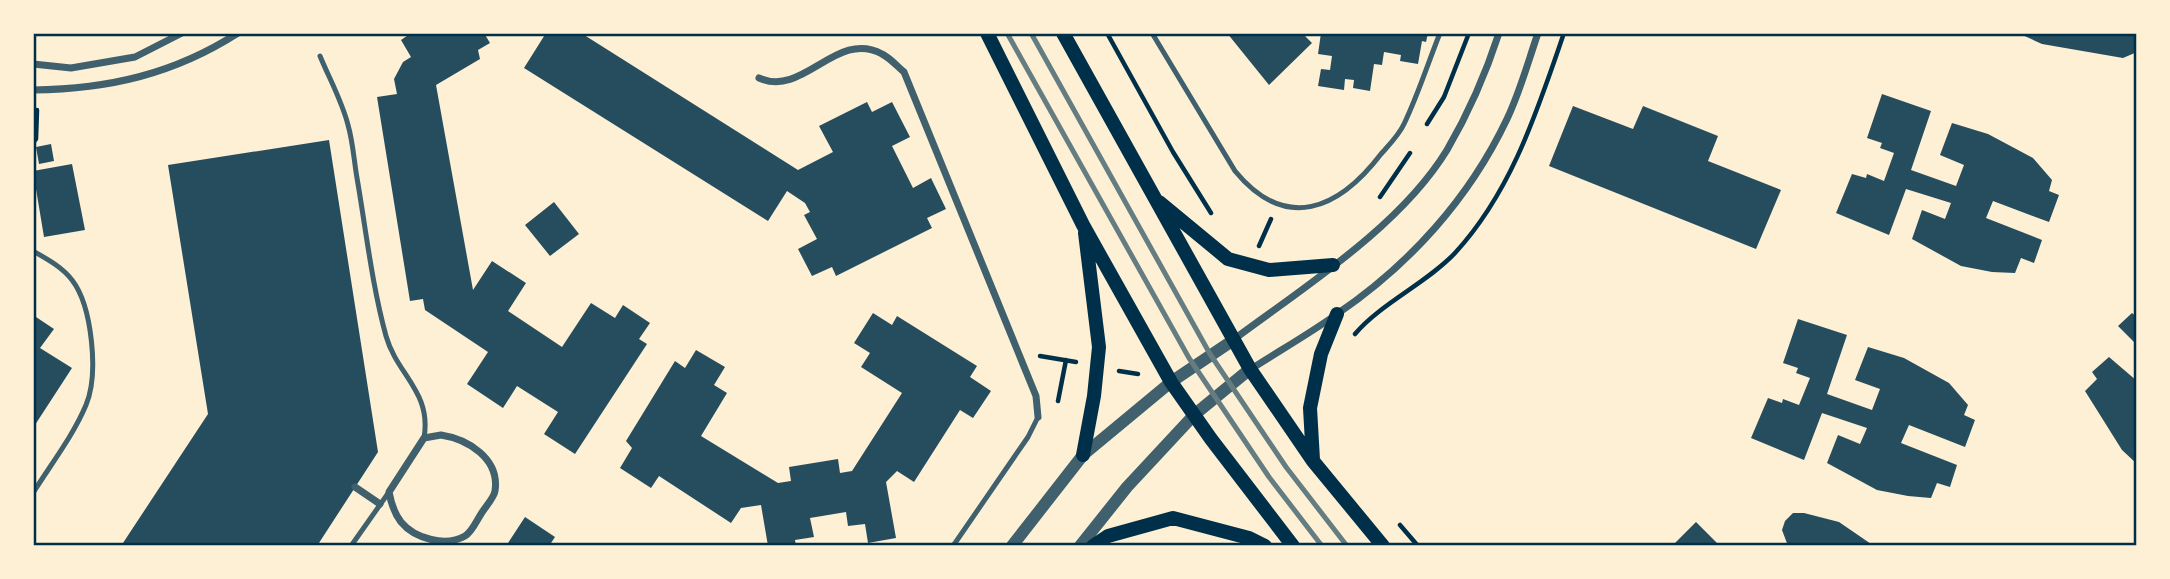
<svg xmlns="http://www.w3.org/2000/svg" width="2170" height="579" font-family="'Source Sans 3',sans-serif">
	<rect width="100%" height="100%" fill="#fdf0d5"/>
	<!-- building -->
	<path fill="#264d5e" d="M411,33H484L490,43L478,50L480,59L436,85L473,290L492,261L526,283L508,311L562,347L591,303L615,318L623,305L650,323L639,339L647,344L575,454L544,434L558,412L517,386L503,408L467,384L488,352L425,310L423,299L410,301L377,97L397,94L394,79L403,62L411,57L401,40Z
		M546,33H581L798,170L833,152L819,126L867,102L872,112L892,102L910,137L892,146L913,188L931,178L946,209L927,218L932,228L836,276L832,267L812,276L798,249L817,239L804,215L810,212L805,203L787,191L768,221L524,68Z
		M1227,33H1302L1312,43L1269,85Z
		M1321,33H1428L1426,42L1422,41L1418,64L1400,61L1401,55L1384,52L1382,65L1374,64L1370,91L1353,88L1354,80L1345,79L1344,90L1318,86L1321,69L1330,70L1332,56L1318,54Z
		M2018,33H2137V52L2123,58L2042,44Z
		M1882,94L1931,111L1911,170L1956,186L1964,165L1940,155L1952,123L1988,134L2033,158L2052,180L2049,191L2059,195L2049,222L1993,201L1986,218L2042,240L2034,263L2021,258L2015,273L1992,272L1961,266L1912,239L1922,210L1945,219L1951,203L1906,189L1889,235L1836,213L1852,174L1866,178L1867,174L1884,181L1894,153L1880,148L1882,143L1867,138Z
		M1573,106L1633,129L1643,106L1718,136L1708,161L1781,190L1756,249L1549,166Z
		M329,140L378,452L317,546H121L208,414L168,165Z
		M51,144L54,161L39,164L36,147Z
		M72,164L85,230L44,237L33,171Z
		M554,202L579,234L550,256L525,225Z
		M873,313L892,325L897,316L977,366L970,377L991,391L973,418L960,410L914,482L897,471L886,482L896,538L868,543L865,524L848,526L846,512L810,518L814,537L795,540L796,546H768L761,505L741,508L731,523L659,476L651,488L620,468L632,448L626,441L675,361L685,368L696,350L725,367L714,385L727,393L701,436L778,483L791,481L789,467L838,459L840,473L852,471L902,393L861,367L870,353L854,343Z
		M2132,313L2137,317V345L2118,326Z
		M33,315L54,329L40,348L72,368L33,428Z
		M1798,319L1847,335L1827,394L1872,410L1880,389L1855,380L1868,347L1904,358L1949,383L1968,405L1964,415L1975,420L1965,447L1909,425L1901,443L1957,465L1950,487L1937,483L1931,498L1908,496L1877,490L1827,463L1838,435L1860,444L1867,428L1822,413L1804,460L1751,438L1768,398L1782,403L1783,399L1799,405L1810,378L1796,373L1798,368L1783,363Z
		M2109,357L2137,381V464L2122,450L2085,391L2097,379L2092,372Z
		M1793,513H1804L1839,522L1874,546H1788L1782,530L1785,521Z
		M525,517L555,537L549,546H506Z
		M1696,522L1720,546H1672Z"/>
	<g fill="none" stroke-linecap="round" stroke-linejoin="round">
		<!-- path -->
		<path stroke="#003049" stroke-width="4.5" d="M1107,33L1173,152L1211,213
			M1427,124L1444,97L1469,33
			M33,143L36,139L37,110
			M1380,197L1410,153
			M1259,246L1271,219
			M1355,334C1380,304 1428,282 1455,253C1512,191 1537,111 1564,33
			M1040,356L1076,362
			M1119,371L1138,374
			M1058,401L1066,360
			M1400,525L1418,546"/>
		<!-- service -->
		<path stroke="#3f606c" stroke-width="5" d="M1152,33L1235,171C1286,233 1339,209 1381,154C1389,145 1399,135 1404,124C1418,95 1428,63 1440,33
			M320,56C329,78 342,101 348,125C353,142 354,161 357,178C366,230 372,285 386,336C397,375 432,392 424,438
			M33,251C47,259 62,267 72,280C92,306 99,374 86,405C73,436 51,464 33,493
			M351,546L389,492
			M953,546L1028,437L1038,417"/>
		<!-- minor -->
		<path stroke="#3f606c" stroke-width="7" d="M33,64L71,68L135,57L182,33
			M759,78C804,98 836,29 882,54C890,58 897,66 904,72L1036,396L1038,417
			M33,90C109,89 174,74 238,33
			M1233,340C1304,287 1400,227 1447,150C1468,114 1486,73 1499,33
			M1251,369C1279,351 1309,334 1337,314C1409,265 1469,199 1507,119C1520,92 1528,62 1538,33
			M441,435C467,439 500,458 495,491C494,498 485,507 481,514C477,520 472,532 465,536C446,547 415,539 401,522C394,513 391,503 389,492L424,438Z
			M355,487L380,504"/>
		<!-- tertiary -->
		<path stroke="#3f606c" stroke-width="12" d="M1012,546L1083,455L1171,382L1232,341
			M1080,546L1127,487L1194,415L1250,369"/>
		<!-- secondary -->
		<path stroke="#003049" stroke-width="14" d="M987,33L1083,225L1171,382L1211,439L1293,546
			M1063,33L1250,369L1313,461L1383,546
			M1159,202L1228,259L1269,270L1333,265
			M1083,455L1094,396L1099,347L1085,233
			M1313,460L1310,408L1321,354L1337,314
			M1093,546L1108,536L1173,518L1249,538L1265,546"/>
		<!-- rail -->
		<path stroke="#657d81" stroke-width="5" d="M1007,33L1189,358L1269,477L1322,546
			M1031,33L1210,354L1286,467L1347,546"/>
	</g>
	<!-- border -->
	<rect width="2170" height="579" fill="none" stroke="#fdf0d5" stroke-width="70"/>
	<rect x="35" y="35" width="2100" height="509" fill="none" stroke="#003049" stroke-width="2.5"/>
</svg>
